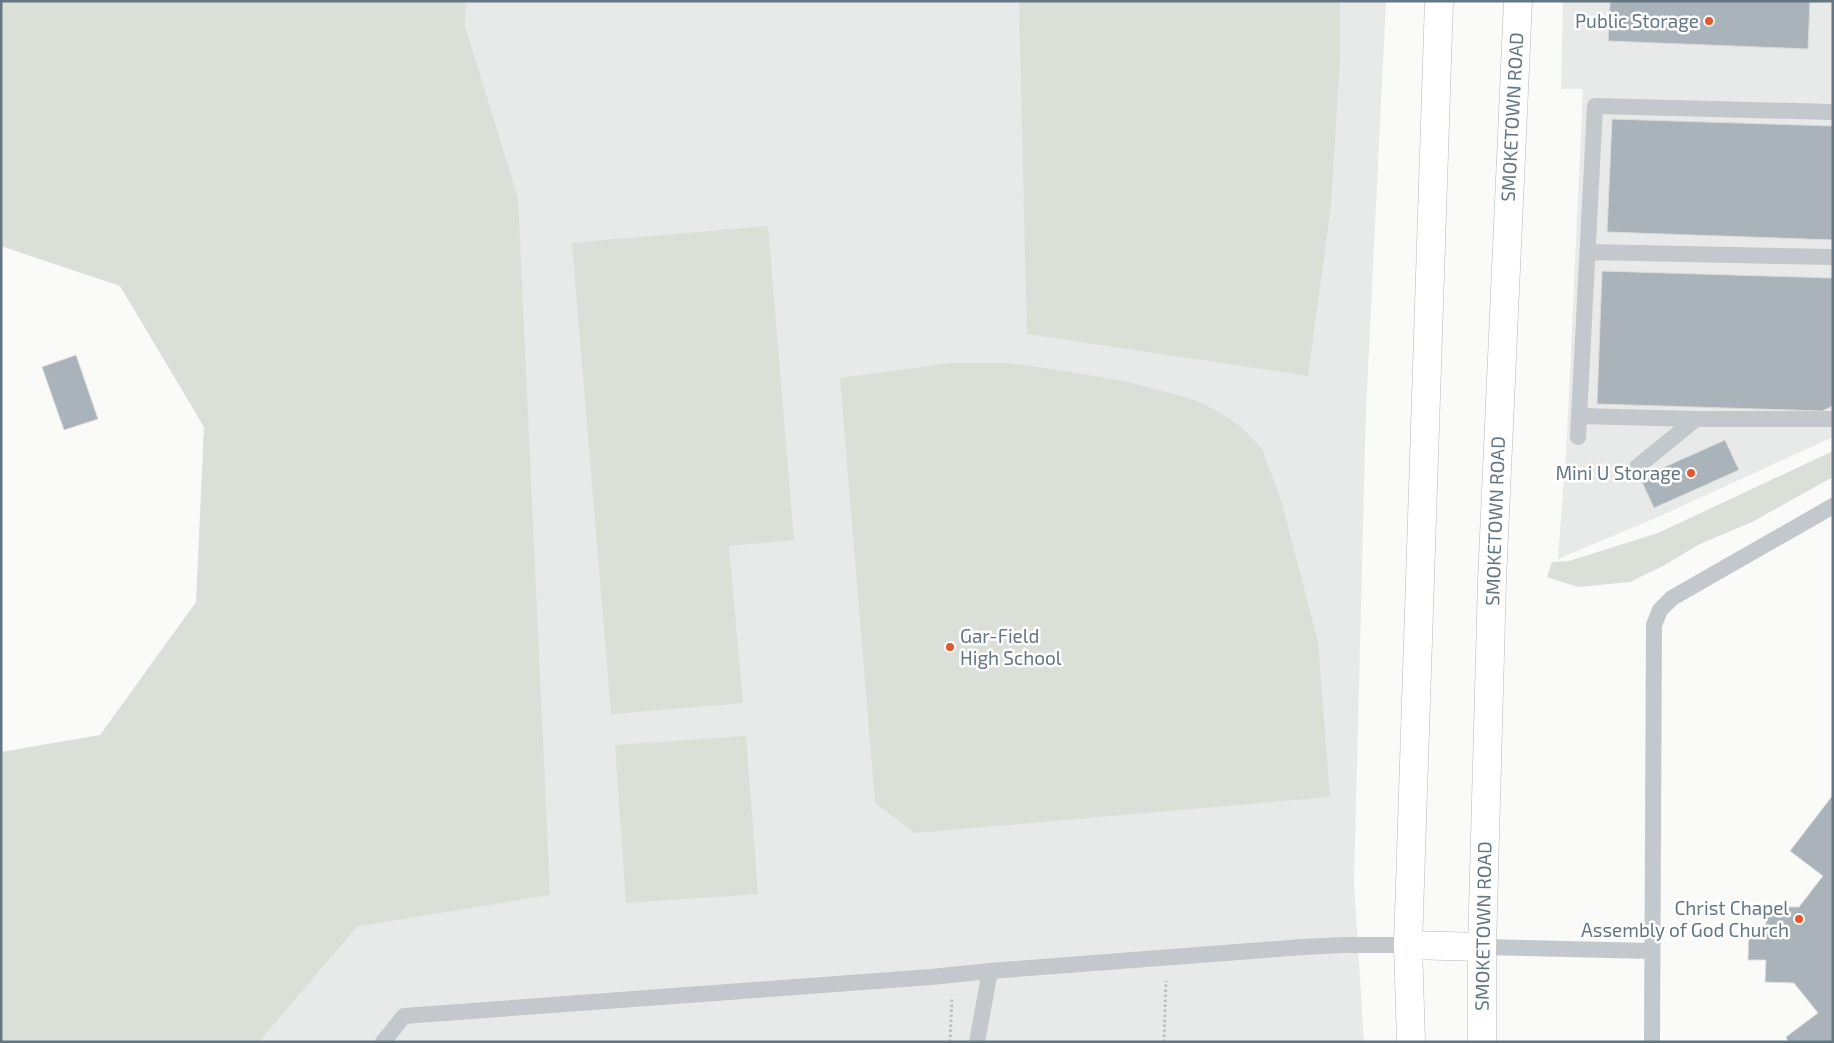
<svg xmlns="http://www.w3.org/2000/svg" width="1834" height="1043" font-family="'Exo 2',sans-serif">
	<rect width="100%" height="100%" fill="#fafaf8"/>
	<!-- built -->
	<path fill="#e8e9e9" d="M466,1H1386L1366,410L1354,883L1364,1042H259L357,927L550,895L465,26Z
		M1563,1H1833V437L1658,517L1558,559L1567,437L1583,89H1561Z"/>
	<!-- green -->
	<path fill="#dadfd7" d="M1,1H466L465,26L518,198L550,895L357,927L259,1042H1V752L100,735L196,602L204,427L120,286L1,246Z
		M1019,1H1340V57L1331,205L1308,376L1027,334Z
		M768,226L794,540L729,546L743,703L611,714L572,243Z
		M951,363H1008L1065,371L1124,381L1189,398L1214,409L1240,426L1262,449L1281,500L1318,642L1330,797L915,833L875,803L840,378Z
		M1833,451V477L1752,522L1700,544L1663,566L1630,582L1578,587L1547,577L1552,562L1569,561L1658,533Z
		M746,736L758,894L626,903L615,745Z"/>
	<!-- building -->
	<path fill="#aab3b9" stroke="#dcdcda" d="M1610,1H1810L1808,49L1608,41Z
		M1612,119L1833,126V240L1607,232Z
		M1602,271L1833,278V406L1822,411L1597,404Z
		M76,355L98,419L64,430L42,367Z
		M1725,440L1739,470L1654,508L1640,478Z
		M1833,795V1042H1788L1786,1037L1818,1013L1794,983L1765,982L1766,960H1748L1749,930H1766V907H1799L1823,876L1790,851Z"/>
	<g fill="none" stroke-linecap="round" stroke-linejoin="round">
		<!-- secondary casing -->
		<g stroke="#b3babf" stroke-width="29">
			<path id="secondary" d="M1408,945L1482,947
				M1411,1042L1408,945L1439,1
				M1482,1042V947L1492,581L1518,1"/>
		</g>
		<!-- path -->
		<path stroke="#bbbfc2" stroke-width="3" stroke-dasharray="2.5 2.5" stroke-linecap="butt" d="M950,1042L952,997
			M1164,1042L1166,981"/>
		<!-- service -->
		<path stroke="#c3c8cc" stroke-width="16" d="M1588,252L1833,257
			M1579,416L1696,419H1833
			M1578,437L1595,106L1833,112
			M1637,467L1696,419
			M1482,947L1652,951
			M383,1042L404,1016L931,977L990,971L1303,947L1342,945H1408
			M977,1042L990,971
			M1652,1042L1654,625L1660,610L1672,598L1833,506"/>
		<!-- secondary -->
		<use href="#secondary" stroke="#fff" stroke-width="28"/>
	</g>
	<!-- markers -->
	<g fill="#e4572e" stroke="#fff" stroke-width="2">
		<circle cx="1709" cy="21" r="5"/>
		<circle cx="1691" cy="473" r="5"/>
		<circle cx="950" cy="647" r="5"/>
		<circle cx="1799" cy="919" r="5"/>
	</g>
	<g text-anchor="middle" stroke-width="5" stroke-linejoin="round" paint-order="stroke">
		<!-- poi labels -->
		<g font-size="19" fill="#657683" stroke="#fff" text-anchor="end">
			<text x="1699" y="28">Public Storage</text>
			<text x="1681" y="480">Mini U Storage</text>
			<text x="960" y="643" text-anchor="start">Gar-Field<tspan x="960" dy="22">High School</tspan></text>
			<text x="1789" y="915">Christ Chapel<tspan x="1789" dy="22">Assembly of God Church</tspan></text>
		</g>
		<!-- street labels -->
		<g font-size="19" fill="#657683" stroke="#fff">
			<text transform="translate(1512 117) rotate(-87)" y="7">SMOKETOWN ROAD</text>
			<text transform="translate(1495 521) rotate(-88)" y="7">SMOKETOWN ROAD</text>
			<text transform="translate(1483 926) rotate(-89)" y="7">SMOKETOWN ROAD</text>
		</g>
	</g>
	<!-- border -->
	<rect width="1834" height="1043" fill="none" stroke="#657683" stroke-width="5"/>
</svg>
